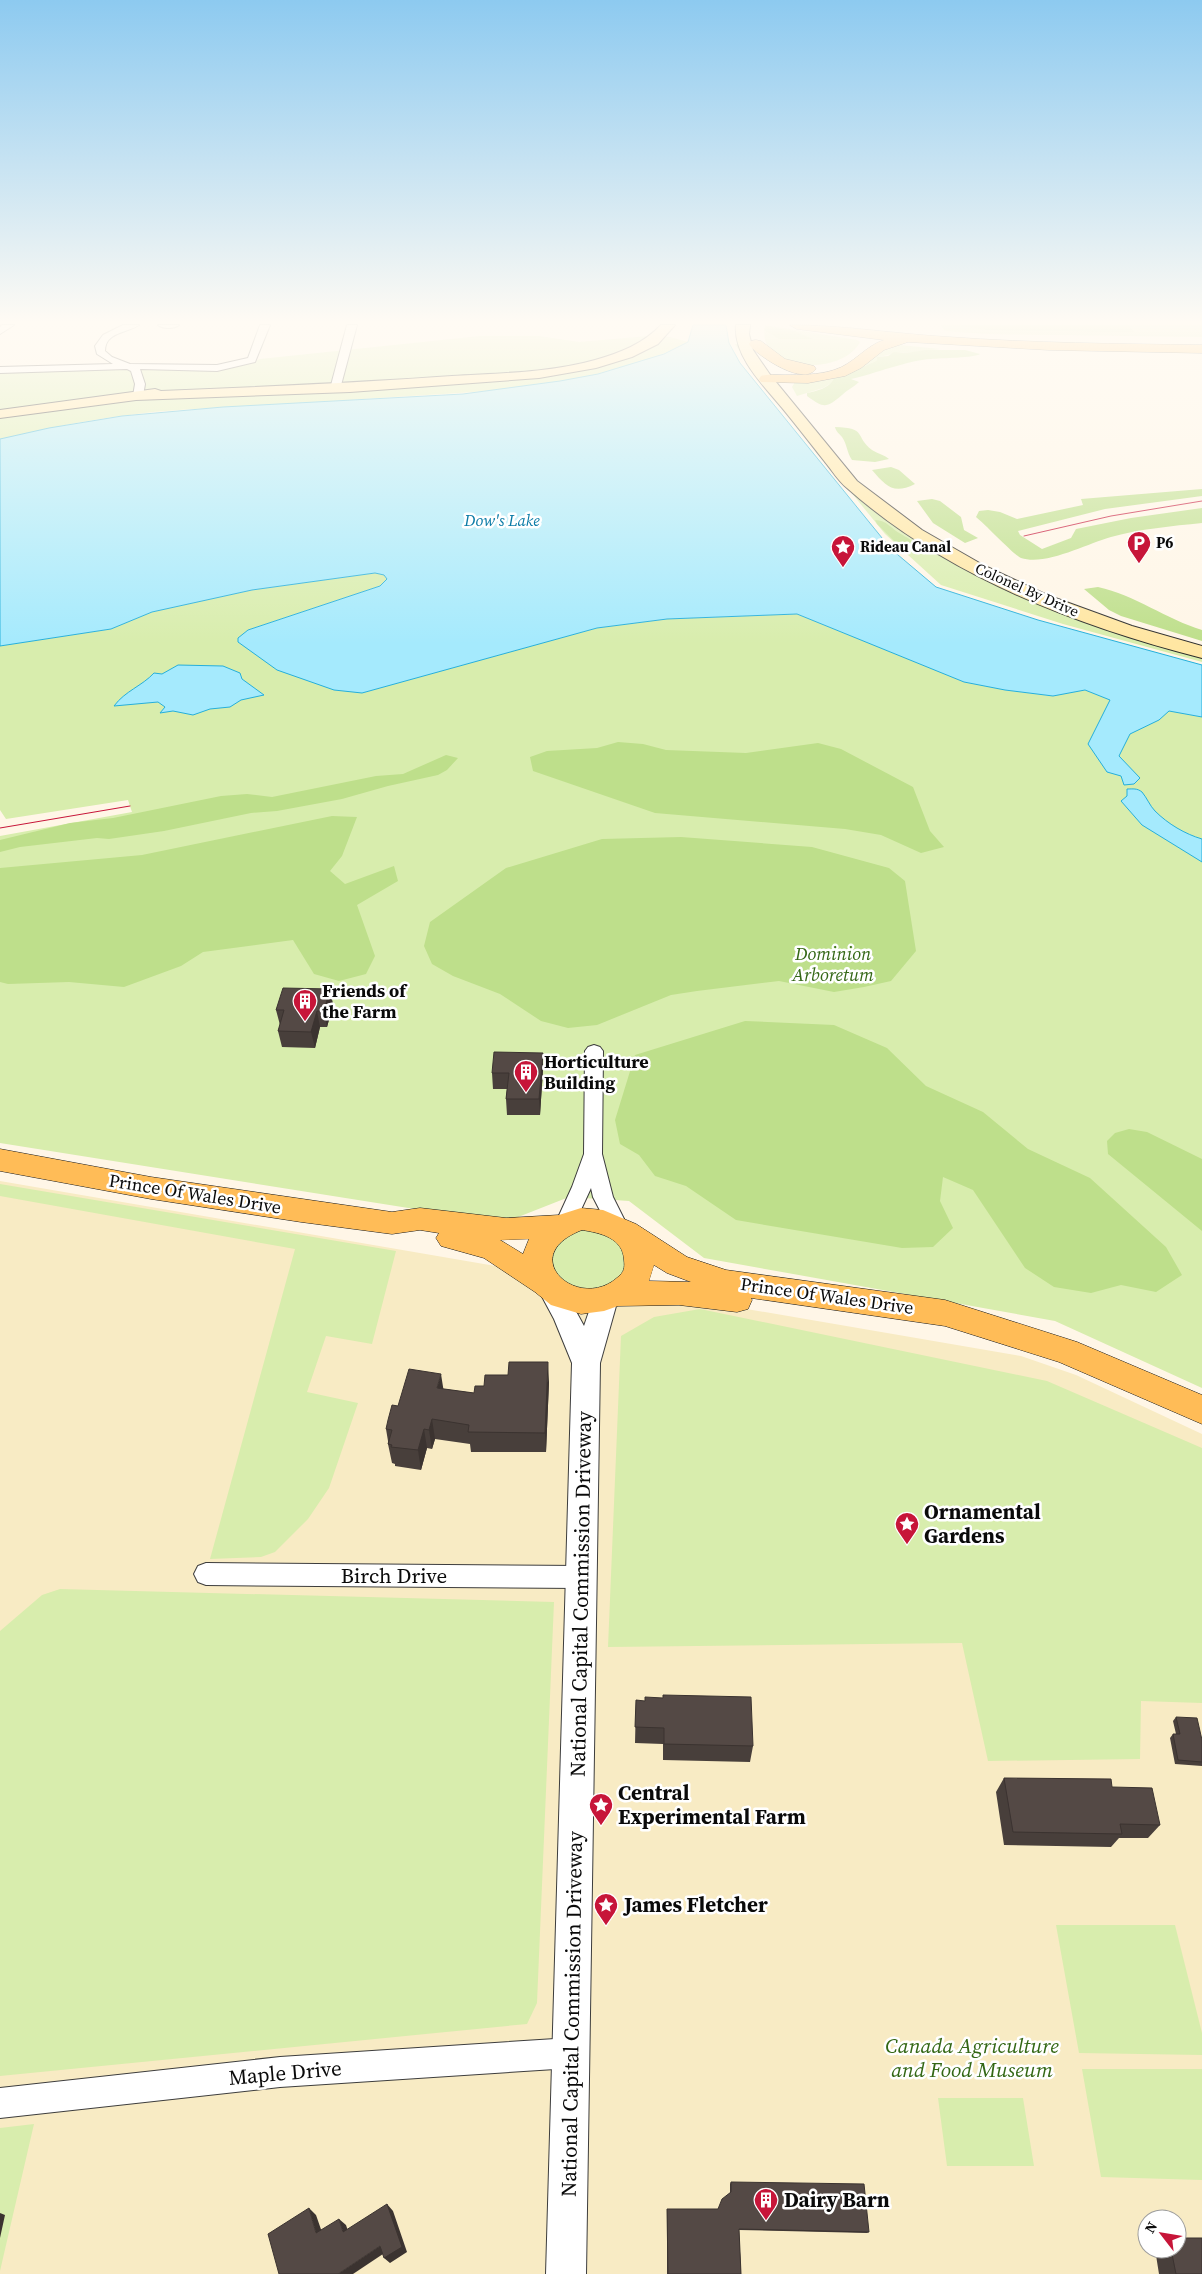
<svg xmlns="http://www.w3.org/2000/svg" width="1202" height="2274" font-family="'Source Serif 4',serif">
	<rect width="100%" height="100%" fill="#fff6e7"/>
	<!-- farmland -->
	<path fill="#f8ebc4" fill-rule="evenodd" d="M0,1181L1021,1356L1076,1375L1202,1434V2274H0ZM1147,2219H1177V2249H1147Z"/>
	<!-- green -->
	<path fill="#d8edad" d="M765,325L857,340L860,342C842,377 755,373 765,325Z
		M940,325H1202V337L987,334L945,331Z
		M480,336H539L579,342L648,336L670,337L688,342C600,388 491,391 394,397C357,399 321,403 284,405C230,408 176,408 122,416C81,421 40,430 0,439V372C50,369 101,368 150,368C193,369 218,377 260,359Z
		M735,344H741L838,474L954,562L1202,656V662L1063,624L941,585L885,534L750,368Z
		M890,344L940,349L906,353C896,351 887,356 877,357V360L874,362L848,373L823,388L797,396L792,387L795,382L830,377Z
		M375,573L384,575L387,579L380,586L248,630L362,693L597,628L667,619L797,614L964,682L1005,690L1052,696L1085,690L1110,700L1202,717V1388L1055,1321L704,1258L629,1201L569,1197L503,1223L0,1143V836L132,812L128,800L6,819L0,810V646L111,629L152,612L252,590Z
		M0,1184L396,1251L372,1344L326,1336L307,1392L358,1403L329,1488L308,1519L275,1552L261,1557L210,1559L295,1249L0,1196Z
		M594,1227L627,1246L625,1276L609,1288L572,1289L550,1267L553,1245L578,1229Z
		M700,1309L1047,1381L1202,1448V1703L1141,1701L1140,1759L988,1761L962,1643L608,1647L621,1336L654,1317Z
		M60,1589L554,1602L537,2003L527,2024L0,2076V1631L42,1595Z
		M1056,1925H1175L1202,2033V2055L1079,2053Z
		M1082,2069H1202V2180L1101,2177Z
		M938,2098H1023L1034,2166H947Z
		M34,2124L0,2271V2128Z"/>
	<!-- forest -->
	<path fill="#bedf8b" d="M960,325H1129L1134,332L985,330Z
		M766,326L794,331L813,339H779L764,330Z
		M925,350H965L980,354C975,358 940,358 931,359C909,360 874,374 851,379L859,382C854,387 847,390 842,395C826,408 825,409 807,396V393C817,391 829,388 834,379L874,362L877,360V357L888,356L894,352L906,353Z
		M835,427C868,428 854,436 872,450C878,454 885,455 889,459L875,462L852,460C847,453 847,444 842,437C839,433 836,432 835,427Z
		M891,467L899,470L915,484C893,495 886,486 872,470Z
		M1202,489V496L1105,509L1018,531L1020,535L1042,549L1071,538L1076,529L1131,518L1202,508V523C1172,526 1140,529 1111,537C1086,544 1046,566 1021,558C1015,556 985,524 976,517L979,511L988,510L1000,512L1017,519L1083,505L1081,499Z
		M932,499L940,501L961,517L964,530L978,538L965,543L933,523L917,501Z
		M875,520C887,520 891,529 901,534C907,538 910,538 914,544L912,546L898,545L877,524Z
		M1098,587C1135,595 1166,619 1202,630V641L1121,616L1109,610L1084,589Z
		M618,742L643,744L666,750L746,753L818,743L841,749L913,787L930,831L944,847L921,853L881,835L845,829L655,813L533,771L530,757L547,751L597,748Z
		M446,755L458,758L447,770L438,775L388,786L342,799L277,811L251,813L164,831L109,839L97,838L20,847L0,852V840L70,823L113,818L221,796L247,794L272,797L376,776L403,774Z
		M332,816L357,817L342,856L330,871L345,884L394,866L398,881L357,905L375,956L366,974L339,981L314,974L293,940L203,952L181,966L124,987L69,982L8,984L0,982V868L142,855Z
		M681,837L812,847L889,868L905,881L916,951L891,981L864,987L834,992L779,981L697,991L671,995L597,1025L568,1028L541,1021L500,994L453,976L432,964L424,946L430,922L506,868L602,839Z
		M745,1021L834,1025L887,1048L926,1086L983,1112L1028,1149L1090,1178L1166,1247L1182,1275L1156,1292L1121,1285L1091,1293L1054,1287L1025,1268L973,1190L943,1177L940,1201L953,1228L933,1247L902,1248L736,1220L686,1186L655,1176L639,1155L620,1144L615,1120L635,1055Z
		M1129,1129L1147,1132L1202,1159V1231L1108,1154L1107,1141L1115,1133Z"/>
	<!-- water -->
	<path fill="#a5eafd" stroke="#25afdb" d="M693,325H726L729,343L740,363L891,549L936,587L1038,620L1202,665V717L1169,711L1159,720L1130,734L1119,756L1140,778L1134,784L1124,785L1121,776L1107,772L1088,744L1110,700L1085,690L1053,696L1005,690L964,682L797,614L667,619L597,628L362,693L334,690L277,670L238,642V638L248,630L380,586L387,579L384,575L375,573L252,590L152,612L111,629L0,646V439L49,428L122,416L223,407L463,394L560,381L598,374L664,354L688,342Z
		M178,665L223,666L240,673L242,679L264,695L241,700L230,707L210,709L193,715L173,711L160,713L165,707L158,702L114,706C125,691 142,686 154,673L162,674Z
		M1127,789C1133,789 1137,788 1142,792C1147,798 1150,806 1155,811C1168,824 1185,834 1202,839V862L1142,825L1121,801L1127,796Z"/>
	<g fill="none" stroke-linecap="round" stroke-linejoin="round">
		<!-- minor casing -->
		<g stroke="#3d3d3d" stroke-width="2">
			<path id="minor" d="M2,325H14L0,334V327Z
				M123,325H139C127,333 105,332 105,351L112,357L130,364L217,365L248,358L260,325H270L255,362L217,371L140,369L145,384L143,396L138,399L133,396L135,384L131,371L127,369L0,373V367L113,364L97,354L95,346L103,335Z
				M158,325H179C174,329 163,329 158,325Z
				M347,325H357L340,389L335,392L330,389Z
				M594,1045L600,1047L603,1051L602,1154L613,1197L627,1225L624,1230L617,1233L610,1230L593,1197L591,1188L573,1227L566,1230L559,1227L556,1222L572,1187L584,1154L585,1051L588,1047Z
				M206,1563L581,1566L589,1569L593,1577L589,1585L581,1588L206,1585L198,1582L194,1574L198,1566Z
				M571,2038L581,2043L586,2053L581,2063L571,2068L280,2087L0,2118V2088L280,2057Z"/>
		</g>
		<!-- tertiary casing -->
		<g stroke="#3d3d3d" stroke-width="2">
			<path id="tertiary" d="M552,1280L561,1284L584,1326L596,1291L605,1288L614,1291L618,1299L600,1363L586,2274H546L572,1363L554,1319L539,1291L543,1284Z"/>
		</g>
		<!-- secondary casing -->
		<g stroke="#2c2c2c" stroke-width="2">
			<path id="secondary" d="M661,325H675L658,344L632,357L596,368L539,378L350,392L136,400L0,418V410L155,389L161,391C258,387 355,383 452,376C499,373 549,373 595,360C620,353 643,344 661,325Z
				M736,325H750L749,334L753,350L771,376L857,481L922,530L983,565L1047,595L1132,626L1202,646V658C1076,626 945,575 847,488C838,481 832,470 825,462C811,444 797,426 783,409C764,386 733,356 736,325Z"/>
		</g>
		<!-- primary casing -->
		<g stroke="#1b1b1b" stroke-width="1">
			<path id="primary" d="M790,325C843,325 896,334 949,337C1033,343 1118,344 1202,345V353L1049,350L908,342L884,350L861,368L845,376L808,383L761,382L759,379L761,376C768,374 776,375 784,375C800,375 819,375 834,370C854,364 865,346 884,340L797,329Z
				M756,340L761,341L785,359L814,366L816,369C803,386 762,358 751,347L749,344L751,341Z
				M0,1149L151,1177L392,1212L420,1208L506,1218L559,1215L581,1208L603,1210L636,1224L687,1257L726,1270L945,1300L1077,1342L1202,1395V1424L1059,1362L945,1326L751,1298L752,1300L748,1309L737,1312L679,1305L618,1306L604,1311L581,1314L551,1305L535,1292L484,1258L441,1246L436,1238L439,1233L420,1230L392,1234L301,1222L151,1199L0,1171ZM582,1230C601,1233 623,1238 624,1260C625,1268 624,1272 618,1277C579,1313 514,1256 582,1230ZM529,1239L523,1254L500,1240ZM654,1265L667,1273L691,1282L649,1281Z"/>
		</g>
		<!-- minor -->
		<use href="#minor" fill="#fff" fill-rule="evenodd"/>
		<!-- tertiary -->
		<use href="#tertiary" fill="#fff" fill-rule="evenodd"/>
		<!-- secondary -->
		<use href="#secondary" fill="#ffe6a2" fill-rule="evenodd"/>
		<!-- primary -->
		<use href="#primary" fill="#ffbc57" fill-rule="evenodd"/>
		<!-- tram -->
		<path stroke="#c71539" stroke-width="1" d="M1024,536L1111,516L1202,501
			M0,828L130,806"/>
	</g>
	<!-- wall -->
	<path fill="#483f3b" d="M330,989L333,1005L327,1027H320L315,1048L282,1047L278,1031L280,1025L276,1010Z
		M543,1069L540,1115H507L506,1099L507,1089H493L492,1073Z
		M549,1382L546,1452H471L470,1444L435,1439L432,1449L427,1448L421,1470L395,1466V1464L392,1463L388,1444V1441L386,1429L398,1406L443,1389L474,1393L484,1386Z
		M636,1700L753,1746L750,1762L663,1760V1744L635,1743Z
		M1176,1717L1202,1740V1766L1175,1764L1170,1738L1173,1734H1176L1173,1721Z
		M1004,1778L1112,1787L1160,1825L1148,1838H1119L1111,1847L1004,1845L996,1792Z
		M731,2182L869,2232L867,2233L739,2230L741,2274H667V2209H718L730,2193V2184Z
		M1155,2249H1177L1202,2274H1159Z"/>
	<!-- shaded-wall -->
	<path fill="#3b3330" d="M330,989L333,1005L327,1027L324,1011Z
		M317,1011L320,1027L315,1048L311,1032Z
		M543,1053V1069L540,1115L539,1099Z
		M548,1362L549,1382L546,1452L545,1433Z
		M441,1374L444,1393L437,1388Z
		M432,1419L435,1439L432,1449L429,1430Z
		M424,1429L427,1448L421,1470L418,1450Z
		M387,2204L393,2211L407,2252L390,2263L384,2258Z
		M309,2208L316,2215L324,2238L316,2233Z
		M0,2213L5,2215L0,2238Z
		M339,2219L346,2225L350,2237L343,2232Z
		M380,2246L386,2252L353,2274H338Z"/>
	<!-- building -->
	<path fill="#544945" stroke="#3b3330" d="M283,988L330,989L324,1011H317L311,1032L278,1031L284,1010H276Z
		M494,1052L543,1053L539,1099H506L509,1073H492Z
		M509,1362H548L545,1433L468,1432L469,1425L432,1419L429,1430L424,1429L418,1450L391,1447L392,1445L388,1444L392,1430L386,1429L388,1420L392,1405L398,1406L409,1369L441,1374L437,1388L474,1393L475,1386H484L485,1375H508Z
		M663,1695L751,1697L753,1746L664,1744V1728L635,1727L636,1700L645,1701V1697L663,1698Z
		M1176,1717L1197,1718L1202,1740V1762L1178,1760L1173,1734H1180Z
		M1004,1778L1111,1779L1112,1787L1152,1788L1160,1825L1120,1824L1122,1834L1013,1832Z
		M731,2182L864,2184L869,2232L739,2229L741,2274H668L667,2209H718L722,2199L731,2192Z
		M387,2204L402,2247L384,2258L380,2246L338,2274H279L268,2234L309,2208L316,2233L339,2219L343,2232Z
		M1177,2238H1202V2274H1176L1171,2249H1177Z"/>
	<!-- sky -->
	<linearGradient id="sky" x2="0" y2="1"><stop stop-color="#8dcaf0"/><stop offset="0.5" stop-color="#fffbf4"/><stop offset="1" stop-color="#fffbf4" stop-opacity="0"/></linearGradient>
	<rect width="1202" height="644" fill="url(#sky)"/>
	<!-- icons -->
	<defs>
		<g id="parking-pin" transform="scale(1.25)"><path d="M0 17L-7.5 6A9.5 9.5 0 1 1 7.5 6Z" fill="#c71539" stroke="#fff"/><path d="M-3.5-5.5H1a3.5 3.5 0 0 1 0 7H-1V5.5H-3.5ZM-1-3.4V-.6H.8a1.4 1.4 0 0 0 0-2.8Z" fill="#fff"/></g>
		<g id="sight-pin" transform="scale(1.25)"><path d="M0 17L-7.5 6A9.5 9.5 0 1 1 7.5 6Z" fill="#c71539" stroke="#fff"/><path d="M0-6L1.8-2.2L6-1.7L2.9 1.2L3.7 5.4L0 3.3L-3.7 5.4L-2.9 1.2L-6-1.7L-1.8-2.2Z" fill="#fff"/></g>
		<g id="building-pin" transform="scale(1.25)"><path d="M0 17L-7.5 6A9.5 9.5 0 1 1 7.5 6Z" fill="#c71539" stroke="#fff"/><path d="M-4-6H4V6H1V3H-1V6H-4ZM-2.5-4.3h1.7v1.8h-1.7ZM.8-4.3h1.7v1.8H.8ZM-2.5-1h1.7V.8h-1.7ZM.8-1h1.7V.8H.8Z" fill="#fff"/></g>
	</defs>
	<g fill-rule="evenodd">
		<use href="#parking-pin" x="1139" y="543"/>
		<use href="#sight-pin" x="843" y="547"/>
		<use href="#building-pin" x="305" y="1001"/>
		<use href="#building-pin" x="526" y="1072"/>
		<use href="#sight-pin" x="907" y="1524"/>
		<use href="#sight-pin" x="601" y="1805"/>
		<use href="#sight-pin" x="606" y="1905"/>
		<use href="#building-pin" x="766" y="2200"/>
	</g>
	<g text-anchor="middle" stroke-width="5" stroke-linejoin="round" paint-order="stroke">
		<!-- far-poi labels -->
		<g font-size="15" font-weight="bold" fill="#0a0a0a" stroke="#fff" text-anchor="start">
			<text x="1156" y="548">P6</text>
			<text x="860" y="552">Rideau Canal</text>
		</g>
		<!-- far-street labels -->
		<g font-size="15" fill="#0a0a0a" stroke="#fff">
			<text transform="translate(1027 590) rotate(24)" y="5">Colonel By Drive</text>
		</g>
		<!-- far-water labels -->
		<g font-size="16" font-style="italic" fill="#087aa6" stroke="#fff">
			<text x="502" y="526">Dow's Lake</text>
		</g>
		<!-- park labels -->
		<g font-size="18" font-style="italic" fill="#336715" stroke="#fff">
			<text x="833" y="960">Dominion<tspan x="833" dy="21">Arboretum</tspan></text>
		</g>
		<!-- poi labels -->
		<g font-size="18" font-weight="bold" fill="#0a0a0a" stroke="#fff" text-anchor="start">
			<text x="322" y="997">Friends of<tspan x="322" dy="21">the Farm</tspan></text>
			<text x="544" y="1068">Horticulture<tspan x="544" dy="21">Building</tspan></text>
		</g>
		<!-- street labels -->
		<g font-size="18" fill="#0a0a0a" stroke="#fff">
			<text transform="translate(195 1194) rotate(9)" y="6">Prince Of Wales Drive</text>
			<text transform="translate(827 1296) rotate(8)" y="6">Prince Of Wales Drive</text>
		</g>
		<!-- near-poi labels -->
		<g font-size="21" font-weight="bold" fill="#0a0a0a" stroke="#fff" text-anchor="start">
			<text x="924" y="1519">Ornamental<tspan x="924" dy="24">Gardens</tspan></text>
			<text x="618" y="1800">Central<tspan x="618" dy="24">Experimental Farm</tspan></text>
			<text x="624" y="1912">James Fletcher</text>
			<text x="784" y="2207">Dairy Barn</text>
		</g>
		<!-- near-street labels -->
		<g font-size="21" fill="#0a0a0a" stroke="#fff">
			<text x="394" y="1583">Birch Drive</text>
			<text transform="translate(581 1594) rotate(-89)" y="7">National Capital Commission Driveway</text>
			<text transform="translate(572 2014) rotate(-89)" y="7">National Capital Commission Driveway</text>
			<text transform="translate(285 2073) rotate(-5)" y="7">Maple Drive</text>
		</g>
		<!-- near-park labels -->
		<g font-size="21" font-style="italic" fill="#336715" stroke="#fff">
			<text x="972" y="2053">Canada Agriculture<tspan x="972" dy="24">and Food Museum</tspan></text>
		</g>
	</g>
	<!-- north arrow -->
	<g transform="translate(1162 2234) rotate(301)"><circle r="24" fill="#ffffff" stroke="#9d9d9d"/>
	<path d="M0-4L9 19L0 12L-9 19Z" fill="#c71539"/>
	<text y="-8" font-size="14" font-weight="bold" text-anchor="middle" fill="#0a0a0a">N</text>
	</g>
</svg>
